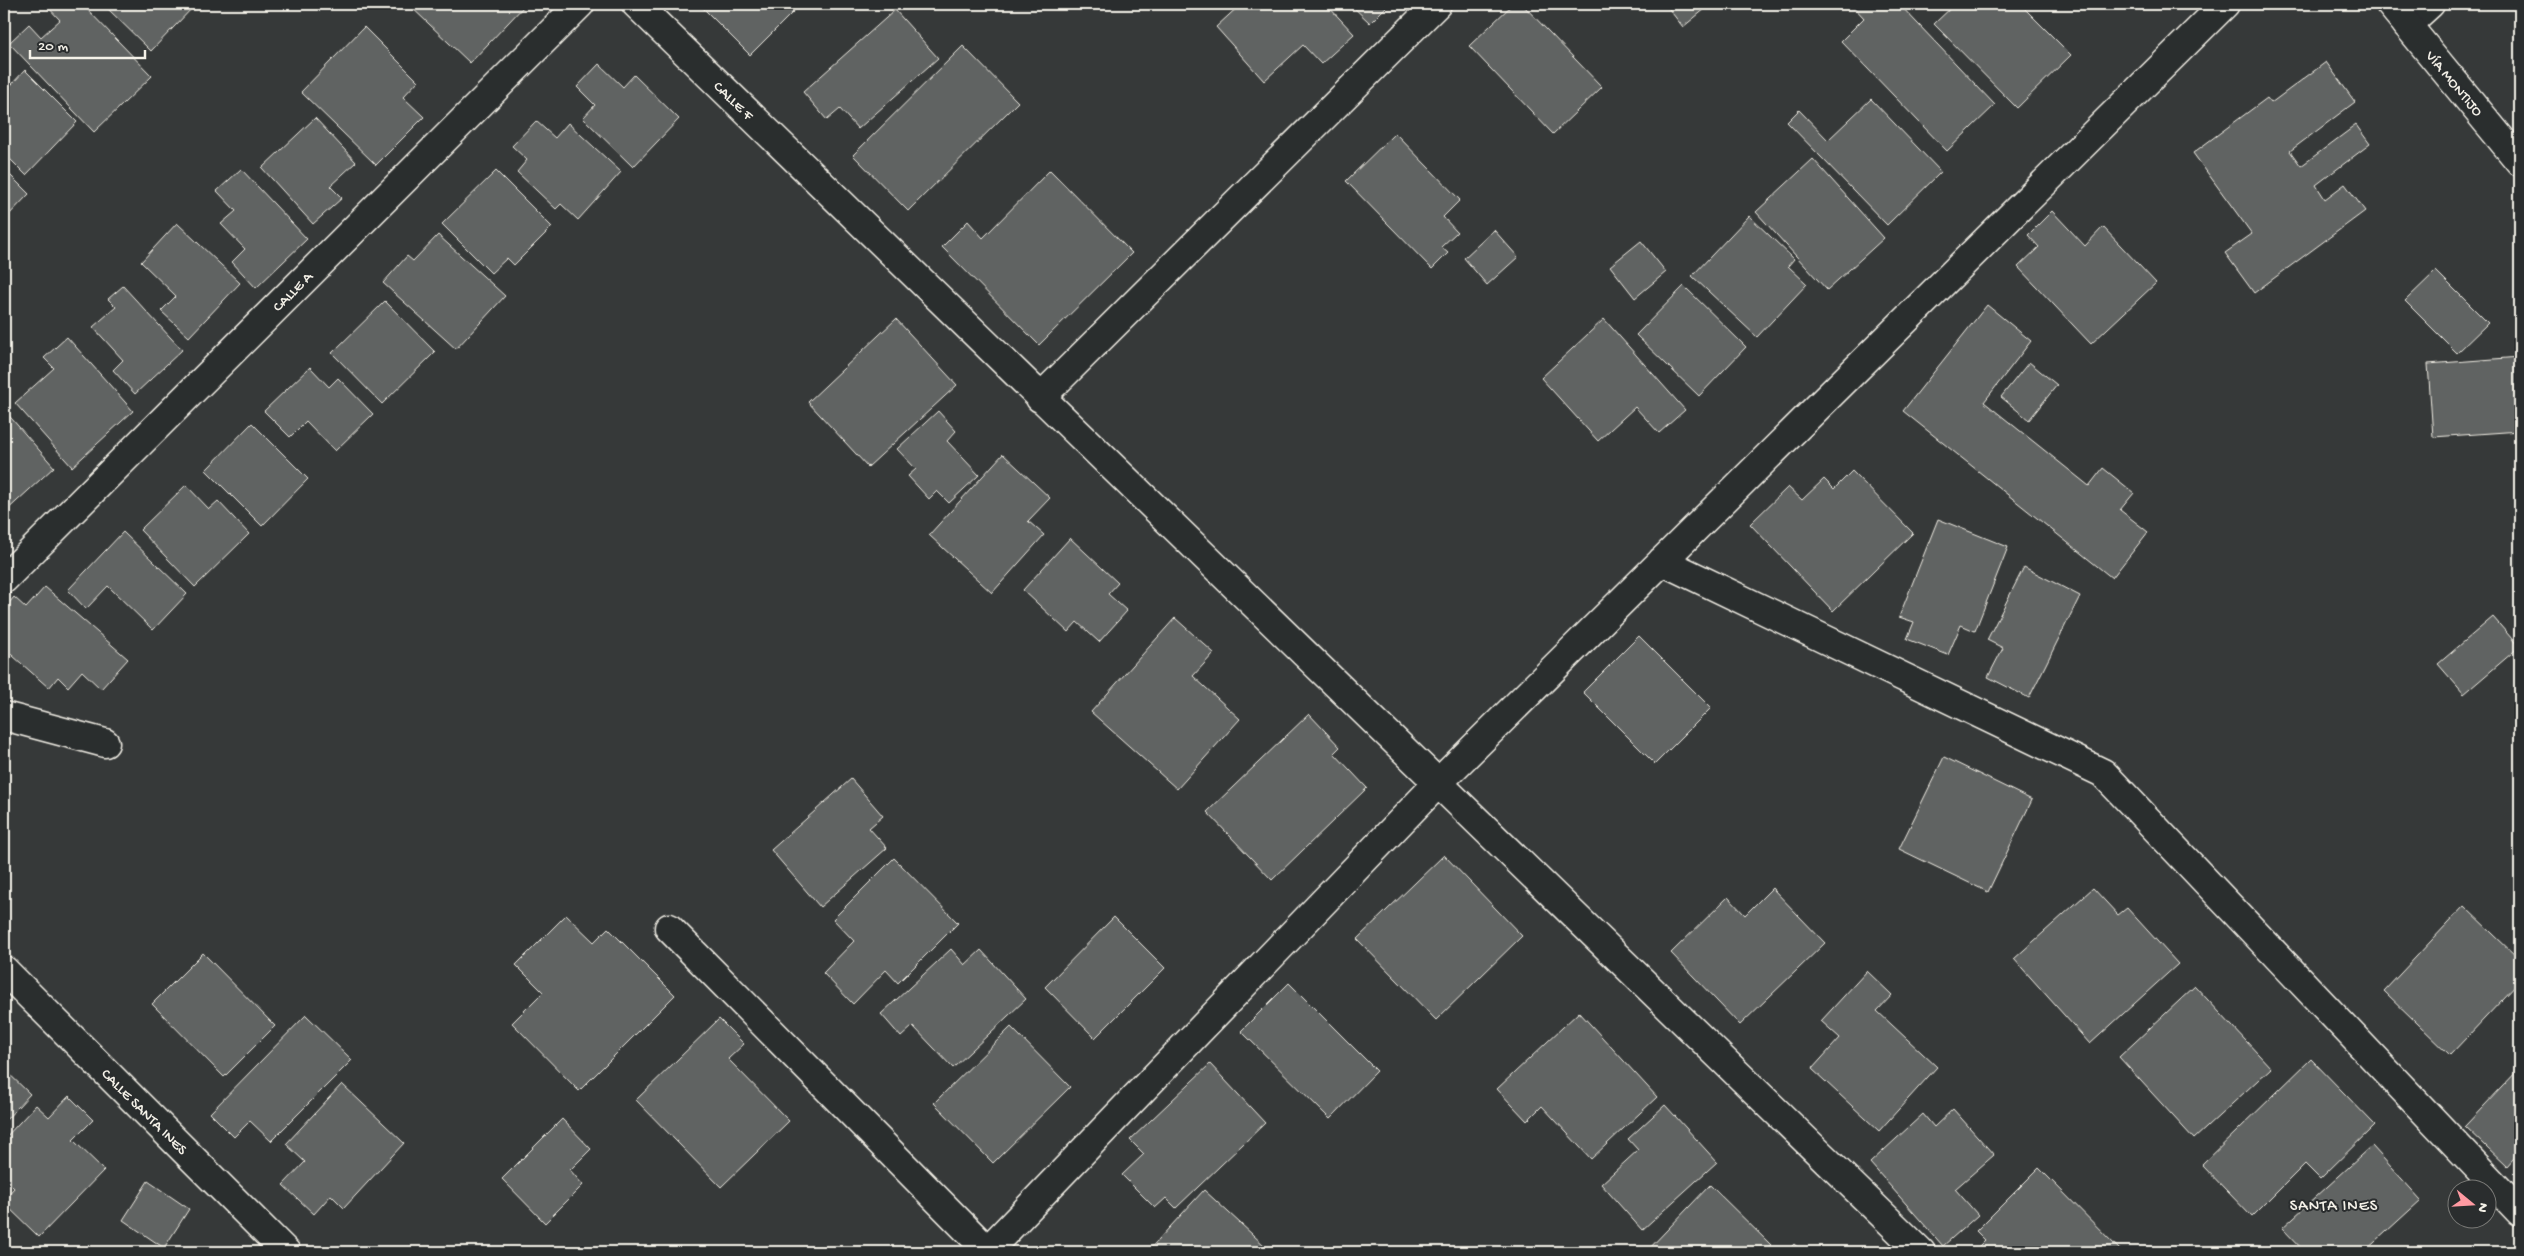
<svg xmlns="http://www.w3.org/2000/svg" width="2524" height="1256" font-family="'Gochi Hand',sans-serif">
	<rect width="100%" height="100%" fill="#363939"/>
	<filter id="ink" filterUnits="userSpaceOnUse"><feTurbulence type="fractalNoise" baseFrequency=".02" numOctaves="2"/><feDisplacementMap in="SourceGraphic" scale="10" xChannelSelector="R" yChannelSelector="G"/><feConvolveMatrix kernelMatrix="1 2 1 2 8 2 1 2 1" color-interpolation-filters="sRGB"/></filter>
	<g filter="url(#ink)">
		<!-- building -->
		<path fill="#616362" stroke="#f4f1e8" d="M45,4H82L152,76L94,132L9,43L29,24L41,37L60,20Z
			M103,4H196L151,51Z
			M408,4H526L470,63Z
			M699,4H801L750,55Z
			M1241,4H1326L1354,34L1321,64L1303,45L1264,81L1216,27Z
			M1350,4H1389L1370,23Z
			M1513,4H1522L1602,87L1553,134L1469,46Z
			M1665,4H1711L1683,27Z
			M1851,4H1899L1995,105L1947,151L1841,41L1864,18Z
			M1955,4H2020L2071,55L2017,108L1934,24Z
			M895,10L938,58L858,129L840,109L827,120L803,92Z
			M364,27L418,81L403,97L424,117L376,165L301,92Z
			M963,46L1018,102L908,211L853,155Z
			M2326,62L2355,102L2290,151L2301,166L2356,125L2370,144L2316,185L2325,199L2345,184L2365,211L2254,293L2225,253L2252,234L2193,153L2267,98L2271,103Z
			M599,64L623,87L634,75L679,119L633,167L583,118L595,105L577,87Z
			M25,70L77,122L26,175L4,153V78L11,85Z
			M1871,99L1941,172L1887,225L1787,122L1799,110L1828,140Z
			M315,118L356,162L330,186L342,198L313,224L262,168Z
			M536,121L555,138L568,123L621,172L578,220L561,204L556,209L517,172L527,160L512,146Z
			M1395,133L1460,200L1443,217L1457,232L1441,247L1448,253L1432,269L1346,181Z
			M1813,159L1884,238L1827,290L1756,212Z
			M4,169L29,194L4,220Z
			M241,169L307,239L256,288L232,262L245,249L221,224L236,211L217,191Z
			M1050,170L1132,253L1039,345L942,247L968,221L983,238Z
			M496,171L552,227L514,265L507,258L491,273L442,224Z
			M2052,211L2085,246L2103,227L2156,283L2091,344L2018,267L2039,247L2028,235Z
			M1749,216L1794,259L1788,266L1807,284L1757,337L1692,276Z
			M177,223L240,283L189,337L161,311L176,296L141,262Z
			M1494,230L1518,257L1487,285L1464,258Z
			M438,235L505,296L456,349L383,283L407,256L413,261Z
			M1641,241L1666,272L1635,298L1610,266Z
			M2436,271L2488,323L2457,353L2405,301Z
			M123,286L182,350L135,394L113,370L123,360L93,327L116,307L108,299Z
			M1684,286L1746,347L1699,396L1636,335Z
			M385,301L435,352L382,404L332,353Z
			M1987,305L2031,341L1984,402L2089,486L2103,468L2134,493L2120,510L2148,532L2112,578L1903,411Z
			M896,319L957,385L868,467L808,402Z
			M1604,319L1685,410L1659,433L1635,407L1598,441L1541,378Z
			M67,337L133,411L72,467L15,403L54,368L44,358Z
			M2520,357V431L2433,437L2428,364Z
			M2029,362L2057,385L2029,420L2001,397Z
			M310,367L329,387L338,378L373,414L335,451L306,421L290,437L264,411Z
			M4,410L54,467L4,513Z
			M938,411L956,431L947,441L979,475L949,503L937,491L929,499L908,476L916,469L897,449Z
			M252,423L308,479L262,526L206,470Z
			M1003,454L1050,498L1028,521L1044,535L992,593L929,535Z
			M1852,471L1913,533L1833,611L1750,524L1788,487L1802,500L1824,479L1834,489Z
			M186,485L209,509L218,501L249,534L195,587L140,530Z
			M1938,519L2008,547L1975,631L1961,625L1948,655L1907,639L1914,622L1899,617Z
			M123,532L187,594L153,630L108,586L86,609L68,590Z
			M1070,538L1118,583L1108,594L1127,611L1099,642L1077,622L1068,632L1023,590Z
			M2024,567L2080,596L2029,698L1988,677L2003,648L1987,640Z
			M45,587L128,659L101,689L82,671L68,687L58,677L49,688L4,648V609L14,597L26,608Z
			M2493,617L2519,647L2464,694L2438,664Z
			M1175,618L1214,653L1193,676L1240,719L1177,789L1091,712Z
			M1639,636L1711,708L1655,764L1583,692Z
			M1309,714L1340,747L1334,753L1367,788L1272,880L1207,812Z
			M1944,757L2032,800L1988,892L1899,849Z
			M851,779L883,816L869,828L887,848L820,907L771,850Z
			M1444,855L1522,936L1436,1020L1357,939Z
			M894,858L958,923L898,983L886,970L853,1004L823,973L854,941L833,919Z
			M1772,888L1825,943L1740,1025L1671,953L1728,897L1745,915Z
			M2093,888L2118,915L2127,908L2178,964L2090,1044L2014,959Z
			M2464,906L2520,960V981L2450,1055L2384,991Z
			M566,915L594,942L608,928L675,995L579,1091L512,1023L543,992L516,965Z
			M1114,917L1165,968L1095,1038L1045,987Z
			M951,949L965,965L981,950L1026,999L953,1068L913,1026L901,1037L881,1014Z
			M203,953L275,1026L224,1077L152,1004Z
			M1867,971L1892,995L1877,1011L1937,1067L1879,1131L1812,1069L1840,1038L1821,1021Z
			M1289,983L1377,1071L1330,1119L1241,1031Z
			M2195,986L2271,1068L2194,1139L2119,1057Z
			M1579,1012L1657,1097L1591,1159L1542,1106L1527,1121L1497,1089Z
			M306,1015L352,1060L271,1141L250,1121L234,1137L210,1113Z
			M719,1019L744,1044L728,1059L789,1121L721,1187L636,1100Z
			M1011,1027L1070,1087L993,1163L934,1103Z
			M2311,1059L2375,1125L2320,1179L2305,1164L2252,1217L2202,1165Z
			M1210,1064L1265,1123L1176,1208L1166,1198L1155,1208L1122,1175L1144,1154L1130,1140Z
			M2520,1068V1151L2507,1166L2465,1126Z
			M4,1069L30,1094L4,1122Z
			M342,1084L404,1143L344,1208L331,1195L314,1214L283,1185L305,1162L286,1144Z
			M69,1096L93,1120L73,1140L104,1170L39,1237L4,1203V1199L14,1188L4,1178V1139L36,1105L49,1117Z
			M1665,1105L1717,1162L1642,1230L1601,1184L1638,1150L1628,1139Z
			M1953,1109L1994,1155L1955,1189L1978,1215L1943,1246L1870,1163L1923,1114L1934,1127Z
			M562,1119L591,1149L570,1170L583,1185L545,1223L502,1179Z
			M2372,1146L2421,1200L2364,1252H2305L2282,1228Z
			M2039,1168L2048,1177L2122,1252H1973L1985,1240L1976,1231Z
			M148,1181L189,1209L164,1248L123,1220Z
			M1710,1185L1771,1245L1763,1252H1646Z
			M1204,1190L1265,1246L1259,1252H1147Z
			M1794,1244L1803,1252H1786Z"/>
		<g fill="none" stroke-linecap="round" stroke-linejoin="round">
			<!-- street casing -->
			<g stroke="#f4f1e8" stroke-width="31">
				<path id="street" d="M636,4L1921,1252
					M2407,25L2430,4
					M1040,398L1437,4
					M1662,561L2103,773L2520,1212
					M4,579L580,4
					M4,716L105,743
					M669,928L989,1252
					M4,970L286,1252
					M986,1252L1437,784L2225,4"/>
			</g>
			<!-- secondary casing -->
			<g stroke="#f4f1e8" stroke-width="31">
				<path id="secondary" d="M2390,4L2520,162"/>
			</g>
			<!-- street -->
			<use href="#street" stroke="#2a2d2e" stroke-width="28"/>
			<!-- secondary -->
			<use href="#secondary" stroke="#2a2d2e" stroke-width="28"/>
		</g>
	</g>
	<g text-anchor="middle" stroke-width="4" stroke-linejoin="round" paint-order="stroke">
		<!-- street labels -->
		<g font-size="15" fill="#f4f1e8" stroke="#2a2d2e">
			<text transform="translate(2455 83) rotate(50)" y="5">VÍA MONTIJO</text>
			<text transform="translate(734 100) rotate(44)" y="5">CALLE F</text>
			<text transform="translate(292 291) rotate(-45)" y="5">CALLE A</text>
			<text transform="translate(145 1111) rotate(45)" y="5">CALLE SANTA INES</text>
		</g>
		<!-- neighbourhood labels -->
		<g font-size="16" letter-spacing="1" fill="#f4f1e8" stroke="#2a2d2e">
			<text x="2334" y="1210">SANTA INES</text>
		</g>
	</g>
	<!-- margin -->
	<rect width="2524" height="1256" fill="none" stroke="#2a2d2e" stroke-width="20"/>
	<rect x="10" y="10" width="2504" height="1236" fill="none" stroke="#f4f1e8" stroke-width="2" filter="url(#ink)"/>
	<!-- north arrow -->
	<g transform="translate(2472 1204) rotate(108)"><circle r="24" fill="#2a2d2e" stroke="#7b7b78"/>
	<path d="M0-4L9 19L0 12L-9 19Z" fill="#ff9aa2"/>
	<text y="-8" font-size="14" font-weight="bold" text-anchor="middle" fill="#f4f1e8">N</text>
	</g>
	<!-- scale -->
	<path d="M30 50v8h115v-8" fill="none" stroke="#f4f1e8" stroke-width="2.5"/>
	<text x="38" y="50" font-size="15" fill="#f4f1e8" stroke="#2a2d2e" stroke-width="4" paint-order="stroke">20 m</text>
</svg>
